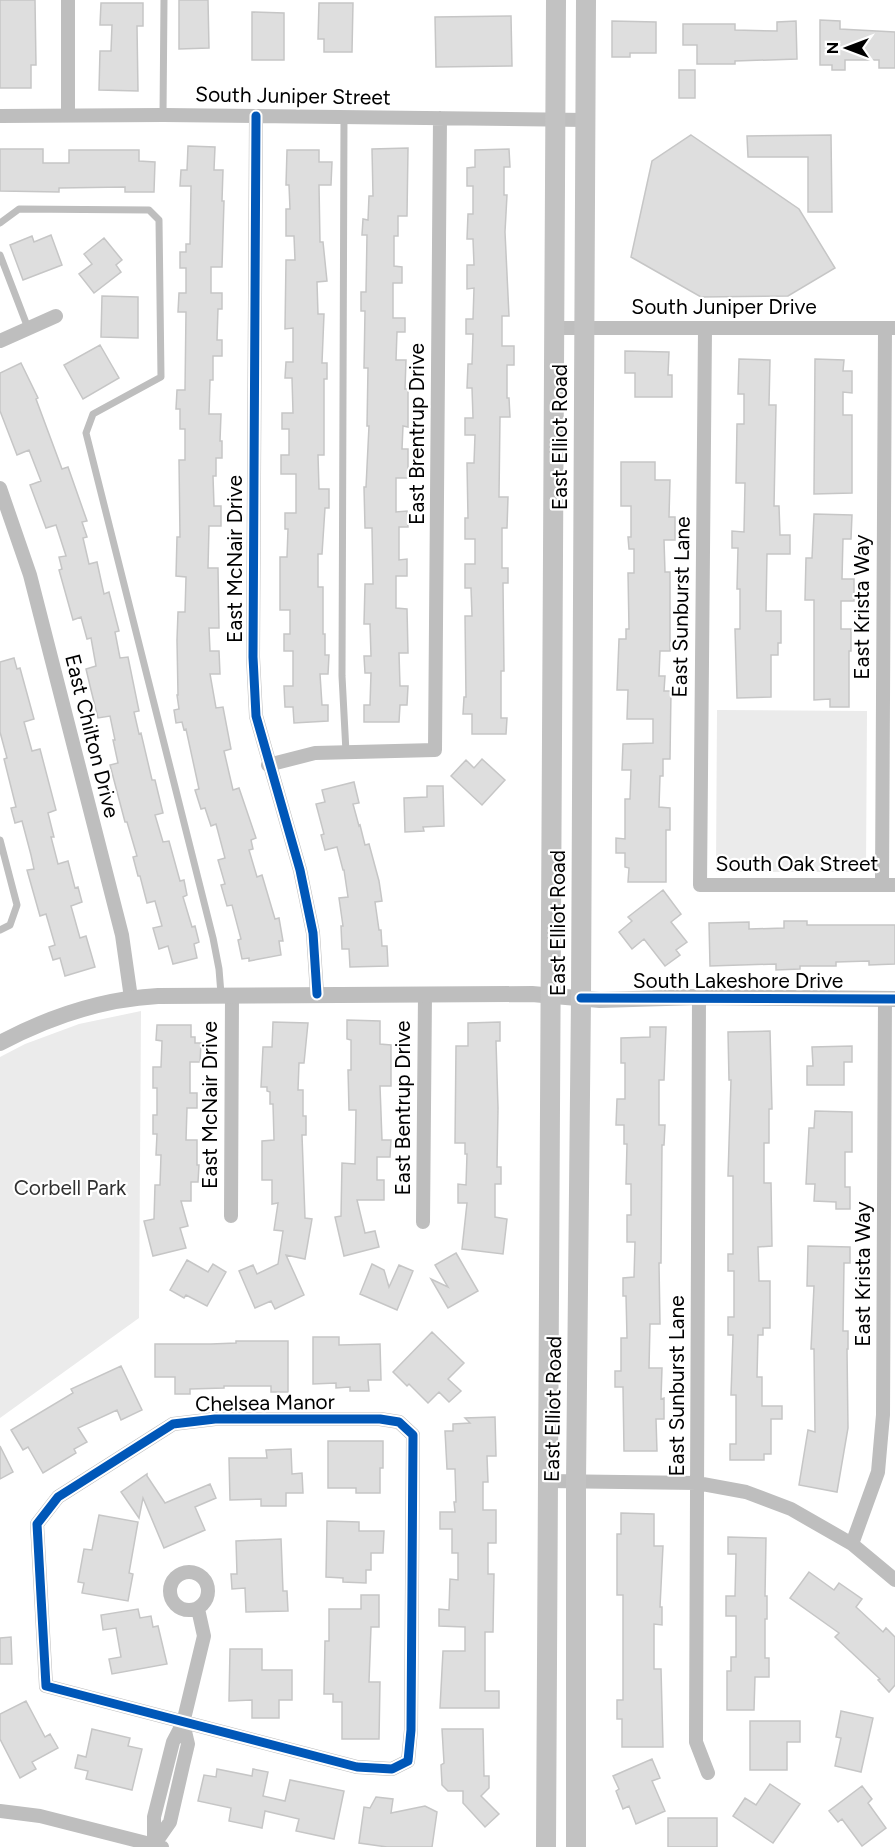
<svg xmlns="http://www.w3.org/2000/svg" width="895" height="1847" font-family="Figtree,sans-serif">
	<rect width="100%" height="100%" fill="#fff"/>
	<!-- green -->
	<path fill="#ebebeb" d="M717,710L867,711L866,872H716Z
		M141,1011L139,1318L0,1418V1057L25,1044L79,1024Z"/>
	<!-- building -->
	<path fill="#dedede" stroke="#c6c6c6" stroke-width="1.5" d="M0,0H35L36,65H31V88H0Z
		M179,0H208L209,48L179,49Z
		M101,3H143V26H137L138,91L99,90L100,51H111L112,25H100Z
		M319,3H353L352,52H324V39H318Z
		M252,12L284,13V60H252Z
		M511,16L512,66L436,67L435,17Z
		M820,20L840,21V29L895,32V68H879V60H845V70H832V65H820Z
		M612,21L656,22V53H630V57H612Z
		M796,21L797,59L735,61V64H697V45H683V24H735V30L777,31V22Z
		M679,70H695V98H679Z
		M691,135L799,209L835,268L788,296L701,297L631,257L652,161Z
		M831,135L832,212H808V157H748L747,136Z
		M188,146L215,147L214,170H223L222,201H224L222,267H211V293H222V309H218L217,340H222V356H213V380H210L209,414H221L220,441H222V458H216V476H213L214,506H221V526H209L208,568H218L219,628H209L210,651H219L220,674H210L216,708L223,707L231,749L224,751L233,790L239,788L256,838L251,840L253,849L249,850L257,877L262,875L275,919L279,918L283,941H279L281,955L249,961V958L242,959L238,940L241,939L232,905L227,906L221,885L225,884L218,860L225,858L216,824L211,826L205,808L201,809L195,790L199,789L186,729L184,730L182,722L176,723L174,710L179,709L177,695H178L177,640L178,612H185L186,577L176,576L177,537H180L179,460H185V429H180V409H176L177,390H185L186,312H178L179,293H186V268H180V252H186V244H190L191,186H180L181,170H187Z
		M408,148L407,216H398V236H394V266L402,267V283H393V318H405V332H397L396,360H406L405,389H408V427L403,426L402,449H408V478H396V512L407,511L408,527H399V560L407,559V576H396V608L407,609L408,653H399L400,686H408L407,705H400L399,722H364V705H370L371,673H365L364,656H371L370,624H364L365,584H373L372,528H365L364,487H366L369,426H367L368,368H364L365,311H361V292H366L367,235H362L363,219L368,220L369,196H373L372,149Z
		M0,149H43V163H69V150H139V161L155,162L154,192H125V187L59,188V192L0,191Z
		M509,149L510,167H504V195H507L505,232L509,316H502V346H514V365H507V398H509L510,417H500L499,497H508L507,528H502V568H508V583H503L504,671H501V718H507L506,734H472V714H463L464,697H466L465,616H472L471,588H465V564H475V539H465V518H468L467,463H474L475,435H465V418H473L472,388H467L468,364H472L473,334H466V319H473L474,288L467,289V265H474L473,239H467L468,214H473V186H467V168L475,167V150Z
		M287,150H319V162H332L331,185H319L320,242H323L327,281L317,282L318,314H324L322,363H327V379H324V455H318L319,489H329V508H325L322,554H318V587H323V634H325V655H329L328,674H320L322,705H328V721L294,723L293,707H285L284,686H293V651H284V634H290V610H280V557H287L288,529H285V513H296V474H281V455H289V429H282V413H293L292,378H285L286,362H293V328L285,329L286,260H295L294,236H286V209H290L289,185H286Z
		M51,235L62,265L23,280L10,245L32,236L34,242Z
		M104,238L122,260L116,265L121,272L94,293L79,274L92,264L84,254Z
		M102,296L138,297V338L101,337Z
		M100,345L119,378L83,399L64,365Z
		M625,351L669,352L668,375H672V397H635V373H625Z
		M739,359L770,360L769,405H776L774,506H779L780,535H790V554H767L766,611H781V643H778V655H771V697L737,698L735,629H740V589H737L738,548H732V531L744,532L745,483H736L737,424H744V394H738Z
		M815,359L844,360L843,371H852V393L843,392V415H852V493L814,494Z
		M21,363L38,398L36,399L62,469L68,467L87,521L82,522L87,537L83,538L89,564L97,562L104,594L109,592L119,631L115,632L120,658L128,657L139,711L134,712L139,734L141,733L152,780H155L163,813L155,815L163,842L169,841L180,881L184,880L187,895L183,897L192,927L195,926L199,942L194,944L197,958L173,964L168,946L159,949L153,928L162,926L155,901L147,903L140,876H138L133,857L137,856L127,822H125L110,765L118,763L113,740H115L110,716L98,718L91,690L86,669L96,666L91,638L87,639L81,617L73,620L59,570L62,569L59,557L66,556L56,525L46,528L30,485L41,481L29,450L17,455L0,411V373Z
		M621,462H655V480H670L669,517H675V540H664L665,572H670V651H660L659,676H665L664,691H671L670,759H663V776H660L659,807L670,808V830H666V882H628L629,868L625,867V853H616V838L625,839V799H630L631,770H622L623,744L653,743V719H627L628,690H617L619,639H626V629H629L628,573H634V549H629L628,537H631V506H621Z
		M814,514L852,515L851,539H843L842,579H854V601H841V629H851V651H849V707H830V699L814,700V600H805L806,558H812Z
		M14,658L17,669L20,668L34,719L24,722L32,751L40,749L56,810L48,813L54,837H51L58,864L68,861L75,888L78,887L82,902L71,906L80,938L86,936L95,967L65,976L60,958L53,960L49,947L55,945L46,914L40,916L27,870L34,869L31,855L22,821L15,823L11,808L16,807L4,759L7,758L0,732V662Z
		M482,759L505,780L482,805L451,776L466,760L474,768Z
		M354,782L359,803L353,804L359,826L360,825L365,845L369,844L379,881L382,901L375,902L379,930H381L382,946H387L388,966L350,967L349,949H342L341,926H343L339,898L348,897L344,870H343L337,847L325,850L321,835L324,834L316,804L325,802L322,790Z
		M427,786H443L444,826L423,827L424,831L405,832L404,798L427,797Z
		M663,890L681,914L671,922L687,942L676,950L680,955L665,966L644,939L632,949L619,932L632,921L628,917Z
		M784,921H807V925H895V964L869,965V961L836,962V966H800V969L776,970V964L710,966L709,923L749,922V929L784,928Z
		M347,1020L380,1021V1044L391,1045V1086H380L382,1140H391L390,1157H377V1180H384V1200H357L365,1233L375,1231L379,1247L344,1256L335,1217L341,1216L342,1163L355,1164L356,1110H349L348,1070H351V1040L347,1039Z
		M273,1022L308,1023L304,1063H299L298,1090H303V1116H306V1135H302L305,1218L312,1219L305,1259L286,1255L304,1295L275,1309L271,1301L255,1308L239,1271L253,1265L257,1274L278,1264L283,1231L274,1230L278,1203L272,1204V1180H262V1141L274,1140L273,1104H270V1092L267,1091V1087H261L263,1047H272Z
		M500,1022V1041H496L498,1108L497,1167H501V1184H495V1217L507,1219L503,1254L462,1249L467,1203H458V1184L466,1185L467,1154H465V1143H455L456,1046H468V1023Z
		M157,1025H191V1037H195V1043H201L200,1062H190V1093H197V1108H187L186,1140H197V1165H199L198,1182H191V1201H181L188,1226L180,1228L186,1248L153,1256L144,1221L154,1219L155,1185H160L161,1155H156L157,1134H153V1115H157V1088H153V1067H161L162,1041L156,1040Z
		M650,1027H666L664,1080H659V1125H665L664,1145H662L661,1263H659L660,1324H650L649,1368H662L661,1399L664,1398V1419H656L657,1451H624L623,1387H615V1371H621V1338H627L626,1296H623V1278L634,1277L635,1242H627V1215H631V1184H626L627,1144H624V1125H616L617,1099H625V1063H621V1038L650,1037Z
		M770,1031L772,1109H769V1143H764V1183H771L772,1246L758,1247L759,1281H770V1328H763V1335H758L757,1377H762V1406H782V1419H771V1454H764V1460H730V1444H736V1395H731L733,1335H728V1317H734V1271H728V1254H733V1176H728L731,1080H729L728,1032Z
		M852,1046V1062H844V1085H807V1066H813L812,1047Z
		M815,1111L852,1112V1152H845V1187H850V1209H836V1202L814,1201L815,1184H806L809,1128H814Z
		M808,1246L850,1247V1263H844L843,1331H848V1349H847L848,1428L837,1492L799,1485L808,1430L815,1432L814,1349H811L814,1286H807Z
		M456,1253L478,1291L448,1308L431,1279L448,1287L435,1265Z
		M187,1260L208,1272L213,1264L226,1272L207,1306L186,1295L184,1298L170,1290Z
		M372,1264L384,1270L389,1287L399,1265L413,1271L397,1310L360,1294Z
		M432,1332L464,1363L448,1379L461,1391L449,1402L439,1392L428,1403L409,1384L407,1386L393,1372Z
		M313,1337H339V1345L380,1344L381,1380H368L369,1391H350V1387L336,1388V1383L313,1384Z
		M236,1341H288V1392H271V1386H224V1388L190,1389V1394H175V1377H155V1344H211L236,1343Z
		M121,1366L142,1410L121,1420L117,1410L78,1428L87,1442L74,1449L76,1453L43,1473L28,1447L23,1450L11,1430L73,1393L71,1389Z
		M495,1417L496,1456H487L488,1482H483V1510H496V1543H488V1574H494L493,1632H485V1691H499V1708H440L443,1651H465V1627L439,1626V1609L449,1610L450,1579L458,1580V1553H452V1529H440V1512H455L454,1502H456L455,1469H447L445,1431H453V1424L470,1423L465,1418Z
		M328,1441H383V1468H380V1493H356V1488H328Z
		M0,1446L13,1472L0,1479Z
		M291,1449L292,1474L302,1473L303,1493H286V1506H261V1499L230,1500L229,1458H267L266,1450Z
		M147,1474V1476L165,1503L210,1484L216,1498L195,1507L205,1530L164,1548L143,1498L139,1518L121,1492Z
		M621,1513L654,1514V1546H663L660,1607H662V1625L654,1624V1669H661L663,1747H622V1719H617V1700H623V1595H617V1534H621Z
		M99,1515L138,1522L129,1573L133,1574L128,1601L82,1593L84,1583L78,1582L84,1549L92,1550Z
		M327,1521L359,1522V1531H384L383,1553H371V1570H366V1583L343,1582V1578L326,1577Z
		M728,1537L766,1538L765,1596H767V1619H765V1658H769V1677H755L754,1710H727V1671H731V1657H736V1616H726V1596H735L736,1554H728Z
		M281,1539L283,1591H287L288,1611L246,1612L245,1588L232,1589L231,1574H237L236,1541Z
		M809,1572L834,1590L839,1583L862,1599L856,1607L883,1632L886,1628L895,1637V1685L889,1692L878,1680L880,1679L835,1637L839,1633L790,1598Z
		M361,1595H379V1627H371L369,1682H380L379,1739H342V1702H333V1694H324L325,1641H329V1609H361Z
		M138,1609L140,1618L151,1616L153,1627L158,1626L167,1664L112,1674L109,1659L121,1657L116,1628L103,1630L101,1615Z
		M11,1637L12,1664H0V1638Z
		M230,1649H262V1670H292V1700H279V1718H252V1700L229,1701Z
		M26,1701L45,1737L50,1734L58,1748L32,1762L36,1769L20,1778L0,1739V1714Z
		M841,1711L873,1718L861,1772L835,1766L841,1738L836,1737Z
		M750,1721H800V1742H787V1770H750Z
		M92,1729L130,1738L128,1746L142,1749L132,1790L86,1779L88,1771L75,1768L78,1755L86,1757Z
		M442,1729H483L484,1776H489V1788L481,1796L499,1814L485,1827L463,1803V1791H448L442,1785L441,1765L444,1763Z
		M652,1759L660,1778L652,1781L665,1811L636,1824L629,1806L623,1809L616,1791L619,1789L613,1776Z
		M217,1769L252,1776L253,1769L268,1772L263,1796L285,1801L290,1780L344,1791L334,1839L296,1831L299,1819L265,1811L262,1828L229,1821L231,1808L198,1801L204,1775L216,1777Z
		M770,1784L800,1804L773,1843L733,1816L745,1798L756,1805Z
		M862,1786L872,1799L868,1803L886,1828L862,1846L842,1819L838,1822L829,1811Z
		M376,1797L393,1799L391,1813L425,1806L437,1812L432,1847H387L359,1843L364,1807L370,1808Z
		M668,1818H717V1847H668Z"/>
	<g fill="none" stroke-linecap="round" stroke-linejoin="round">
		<!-- service -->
		<path stroke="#bebebe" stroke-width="7" d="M163,115L164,0
			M344,117L342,676L346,752
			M0,223L19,209L149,210L159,220L161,377L93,414L86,433L213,938L219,969L221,994
			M0,255L28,328
			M0,840L17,905L10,925L0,930"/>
		<!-- minor -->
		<path stroke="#bebebe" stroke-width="14" d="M68,115V0
			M0,116L163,115L586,120
			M256,116L253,657L256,716L300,870L313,933L317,994
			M554,328H895
			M705,329L700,885H895
			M0,341L56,316
			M0,488L30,575L122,935L131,998
			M268,765L315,753L435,750L440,118
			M882,885L885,329
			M699,997L696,1742L708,1773
			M231,1216L232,995
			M423,1222L425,994
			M215,1419H380L399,1422L413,1435L411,1730L408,1761L392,1769L357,1767L46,1686L37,1524L58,1497L173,1424Z
			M547,1481L697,1483L746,1492L791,1509L852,1544L895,1580
			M852,1544L878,1472L883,1415L885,999
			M170 1591a19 19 0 1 1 38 0a19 19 0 1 1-38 0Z
			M0,1811L40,1816L162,1847
			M154,1845L170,1822L183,1765L188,1744L183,1723
			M154,1847V1817L173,1742L183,1723L204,1636L198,1609"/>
		<!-- tertiary -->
		<path stroke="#bebebe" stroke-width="16" d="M0,1043C49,1017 102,999 158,996L532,994L600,1000L699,997L895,999"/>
		<!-- secondary -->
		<path stroke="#c2c2c2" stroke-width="20" d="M546,1847L556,0
			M576,1847V1481L581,998L586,0"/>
		<!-- cycleway casing -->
		<g stroke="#fff" stroke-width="13">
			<path id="cycleway" d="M256,116L253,657L256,716L300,870L313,933L317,994
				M581,998L895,999
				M215,1419H380L399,1422L413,1435L411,1730L408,1761L392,1769L357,1767L46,1686L37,1524L58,1497L173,1424Z"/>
		</g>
		<!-- cycleway -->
		<use href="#cycleway" stroke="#0057b8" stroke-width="9"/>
	</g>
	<g text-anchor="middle" stroke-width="4.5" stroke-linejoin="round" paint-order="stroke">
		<!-- street labels -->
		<g font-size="21" fill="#000" stroke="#fff">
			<text transform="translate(293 96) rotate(1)" y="7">South Juniper Street</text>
			<text x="724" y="314">South Juniper Drive</text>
			<text transform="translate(417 434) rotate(-90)" y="7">East Brentrup Drive</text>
			<text transform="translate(560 437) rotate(-90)" y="7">East Elliot Road</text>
			<text transform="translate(235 559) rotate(-90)" y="7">East McNair Drive</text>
			<text transform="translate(681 607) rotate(-89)" y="7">East Sunburst Lane</text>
			<text transform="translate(862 607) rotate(-90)" y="7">East Krista Way</text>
			<text transform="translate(92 736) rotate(76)" y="7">East Chilton Drive</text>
			<text x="797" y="871">South Oak Street</text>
			<text transform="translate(558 923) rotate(-90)" y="7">East Elliot Road</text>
			<text x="738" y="988">South Lakeshore Drive</text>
			<text transform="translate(210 1105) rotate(-90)" y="7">East McNair Drive</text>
			<text transform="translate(403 1108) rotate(-90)" y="7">East Bentrup Drive</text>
			<text transform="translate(863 1274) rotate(-90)" y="7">East Krista Way</text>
			<text transform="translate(677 1386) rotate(-90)" y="7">East Sunburst Lane</text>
			<text transform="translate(265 1403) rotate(-1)" y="7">Chelsea Manor</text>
			<text transform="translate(553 1409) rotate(-89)" y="7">East Elliot Road</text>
		</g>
		<!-- park labels -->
		<g font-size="21" fill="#313131" stroke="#fff">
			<text x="70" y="1195">Corbell Park</text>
		</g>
	</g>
	<!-- north arrow -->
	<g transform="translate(847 48) rotate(270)" stroke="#ffffff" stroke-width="4.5" paint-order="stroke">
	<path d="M0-4.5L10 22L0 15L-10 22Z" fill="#000000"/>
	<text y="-9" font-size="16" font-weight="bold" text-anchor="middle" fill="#000000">N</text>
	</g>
</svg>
